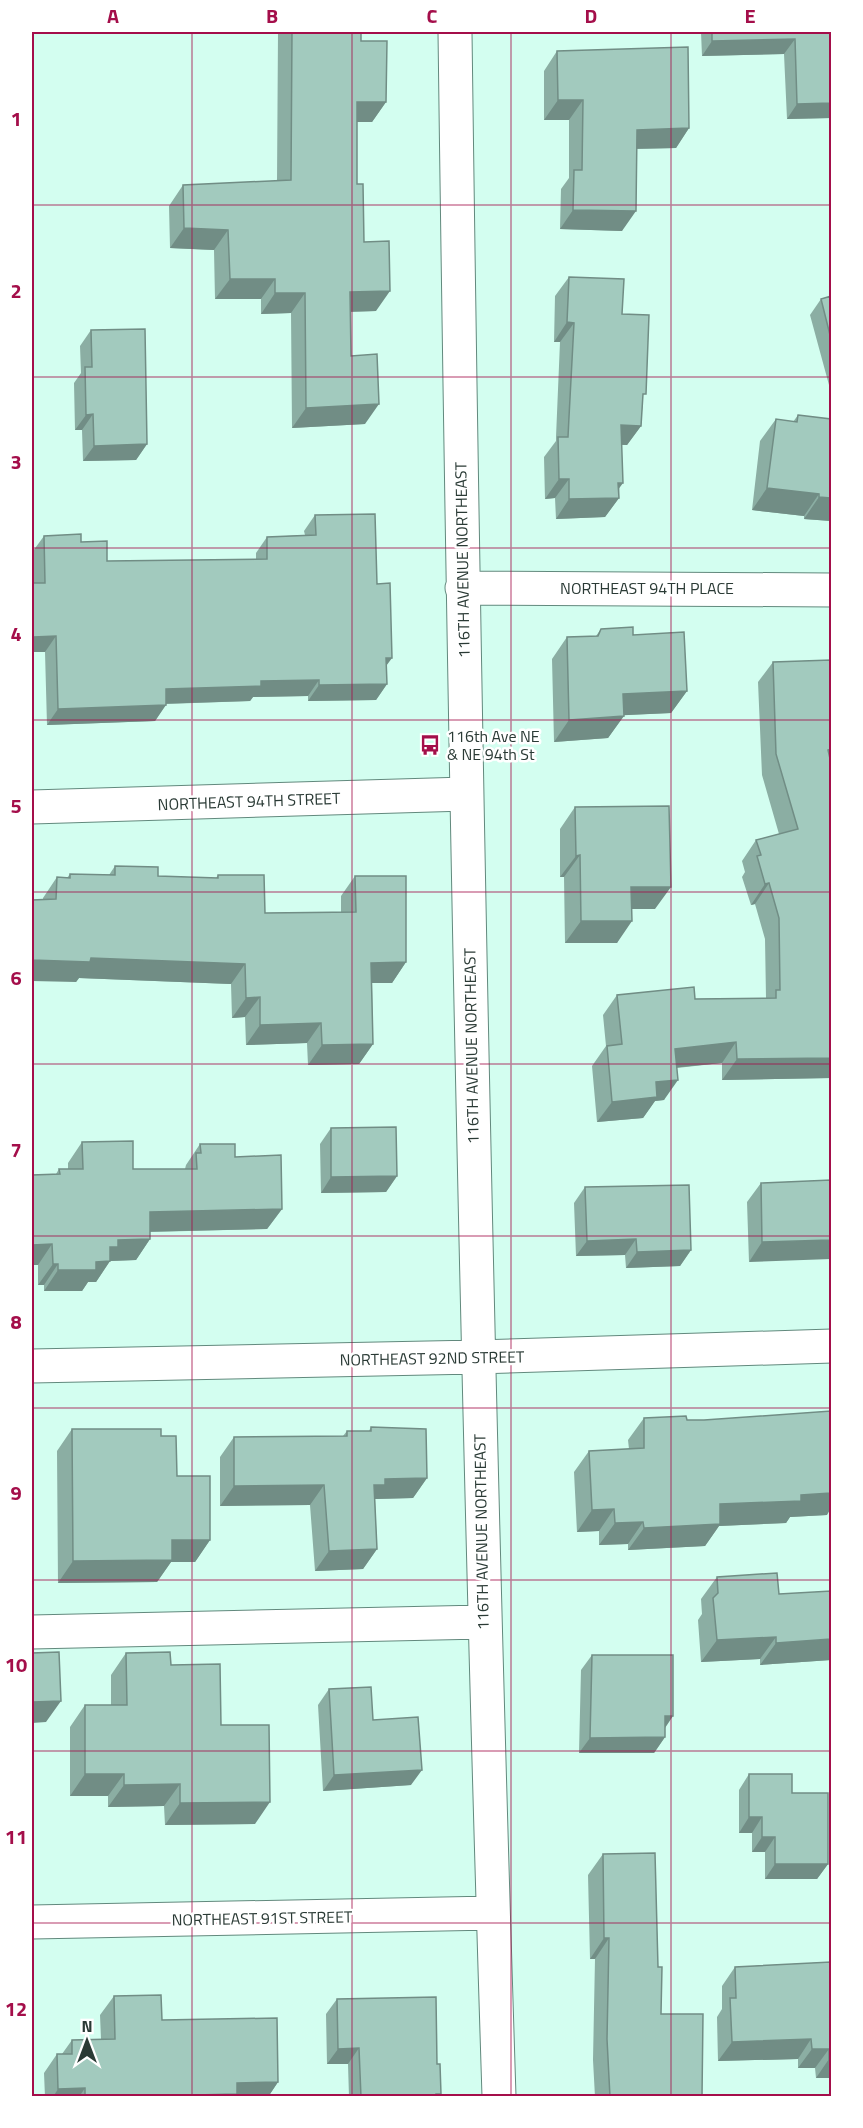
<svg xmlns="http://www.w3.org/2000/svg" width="863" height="2128" font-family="'Titillium Web',sans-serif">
	<rect width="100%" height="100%" fill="#d3fef0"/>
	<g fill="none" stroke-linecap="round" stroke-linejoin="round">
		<!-- minor casing -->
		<g stroke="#62897d" stroke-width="35">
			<path id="minor" d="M455,32C464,720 477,1408 499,2096
				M462,588L832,590
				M32,807L466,794
				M32,1366L477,1357L832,1346
				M32,1632L483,1622
				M32,1922L493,1913"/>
		</g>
		<!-- minor -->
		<use href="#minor" stroke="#fff" stroke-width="33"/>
	</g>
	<!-- wall -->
	<path fill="#8baea3" d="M278,32H361V41L386,102L372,122H357V184L364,242L376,311L350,312L351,356L365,424L292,428L291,313L261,314V299H215L214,250L170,248L169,206L183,185L277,181Z
		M701,32H831V118L787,119L784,54L702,56Z
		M557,51L689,128L676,148L637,149L622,231L560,229L561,189L569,178V120H544V71Z
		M569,277L622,314L643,398L641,426L627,445H621L619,498L605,517L556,519L555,498L545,499L544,457L556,441V437L560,342H554L555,296Z
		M831,296V385H829L810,315L821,299Z
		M91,330L147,444L136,460L83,461L82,430H75L74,383L81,373L80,346Z
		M798,415L831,521L804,519V516L752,510L760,441L776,419L793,422Z
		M315,515L377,584L386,666L387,684L376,700L308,701V696L253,697L250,701L166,704L155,721L47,725L45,652H32V583H34L33,551L44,536L81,542L107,561L256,560V553L267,537L305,535L304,531Z
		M601,629L633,635L687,691L671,713L624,715L608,738L554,742L552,659L567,637L596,636Z
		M831,660V1078L722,1080V1063L677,1068L664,1100L655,1101L643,1118L597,1122L592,1066L606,1046L603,1015L617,995L695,999L766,998L765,939L755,904L751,905L742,877L745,872L742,861L756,840L779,834L762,775L758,682L773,662Z
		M575,807L655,909H632L617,943H565L564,877H560V829Z
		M115,866L158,876L216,878L218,875L265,913L341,912V896L355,876L406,962L392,983H372L373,1044L359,1064L308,1065L307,1043L246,1045L245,1017L232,1018L231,984L79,978L76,982L43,900V898L57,877L67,878L70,874L109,875Z
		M331,1128L397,1176L386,1192L321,1193L320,1144Z
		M82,1142L133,1169H185L186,1165L200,1144L235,1157L282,1209L267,1229L150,1232V1239L136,1260L110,1261L96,1282H88L82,1291H44V1285H38V1265H32V1175L56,1174L59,1169H68V1163Z
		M831,1180L749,1262L747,1202L761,1183Z
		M585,1187L691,1250L680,1266L626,1268L625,1255L576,1256L574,1203Z
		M644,1418L687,1420L827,1515L790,1517L786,1523L719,1526L705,1546L628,1550V1544L599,1545V1531L577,1532L574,1472L589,1451L629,1449L628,1440Z
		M371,1427L427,1478L413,1498L375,1499L377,1549L363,1569L315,1571L310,1505L220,1506V1457L234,1437L343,1436L347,1431H369Z
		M72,1429L161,1436L177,1476L210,1540L195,1562H171L157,1582L58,1583L57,1451Z
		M717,1577L779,1594L831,1660L760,1665V1659L701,1662L698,1620L702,1614L701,1599Z
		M126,1653L171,1665L221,1725L255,1824L165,1825L164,1806L108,1807V1796H70V1727L85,1705H111V1675Z
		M592,1655L665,1728V1737L654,1753H579L581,1670Z
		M329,1689L373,1720L411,1785L323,1791L318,1705Z
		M749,1774L792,1793L828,1864L817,1879H765V1852H752V1833H739V1790Z
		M603,1854L658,1967L661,2014L702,2097H595L593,2060L595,1959H590L588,1875Z
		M831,1962V2078H816L815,2068H798V2059L718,2061L717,2017L722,2009V1986L735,1967Z
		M114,1996L162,2020L278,2082L268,2097H45L44,2073L57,2054H62L72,2040L101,2039L100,2015Z
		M337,1999L437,2064L439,2097H349L348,2064H327L326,2014Z"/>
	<!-- shaded-wall -->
	<path fill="#718d85" d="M795,39L784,54L702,56L712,41Z
		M558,100H583L569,120H544Z
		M357,102H386L372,122H343Z
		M831,103V118L787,119L797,104Z
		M689,128L676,148L623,149L637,130Z
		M573,210L636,211L622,231L560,229Z
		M184,228L228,230L214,250L170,248Z
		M230,279H275L261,299H215Z
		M390,291L376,311L336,312L350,292Z
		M275,293H305L291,313L261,314Z
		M567,322L574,323L560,342H554Z
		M379,404L365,424L292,428L306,408Z
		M93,414L82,430H75L86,415Z
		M621,425L641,426L627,445L607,444Z
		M147,444L136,460L83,461L94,446Z
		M559,479H569L555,498L545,499Z
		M618,483H623L612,498H619L605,517L556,519L569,499Z
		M767,488L819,494L804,516L752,510Z
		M819,497L831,498V521L804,519Z
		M56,636L45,652H32V639L33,637Z
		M386,658H392L381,673Z
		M319,680L308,696L253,697L250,701L155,704L166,689L261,681Z
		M387,684L376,700L308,701L319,685Z
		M687,691L671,713L607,716L623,694Z
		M166,705L155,721L47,725L58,709Z
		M624,716L608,738L554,742L569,720Z
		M831,749V769L828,750Z
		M580,855L564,877H560L576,856Z
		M769,883L755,904L751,905L765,884Z
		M631,887H671L655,909H616Z
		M581,921H632L617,943H565Z
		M91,958L245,964L231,984L79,978L76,982L32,981V960Z
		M406,962L392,983H357L371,963Z
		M260,997L245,1017L232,1018L246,998Z
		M321,1023L307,1043L246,1045L260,1025Z
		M736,1042L722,1063L661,1069L675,1049Z
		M373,1044L359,1064L308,1065L322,1045Z
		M831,1058V1078L722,1080L737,1059Z
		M678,1080L664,1100L655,1101L643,1118L597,1122L612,1102L656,1082Z
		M397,1176L386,1192L321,1193L331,1177Z
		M282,1209L267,1229L135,1232L150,1212Z
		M150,1239L136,1260L110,1261L96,1282H88L82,1291H44L58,1270L96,1262L118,1240Z
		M636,1239L625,1255L576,1256L587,1241Z
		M831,1240V1259L749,1262L762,1242Z
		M52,1244L38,1265H32V1245Z
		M691,1250L680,1266L626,1268L637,1252Z
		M53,1264H58L44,1285H38Z
		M427,1478L413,1498L375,1499L374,1485L385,1479Z
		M324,1485L310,1505L220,1506L234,1486Z
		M831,1493V1508L827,1515L790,1517L786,1523L719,1526L705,1546L628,1550L644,1528L720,1504L801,1495Z
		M614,1509L599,1531L577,1532L592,1510Z
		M643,1522L628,1544L599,1545L615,1523Z
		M172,1540H210L195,1562H171L157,1582L58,1583L73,1561Z
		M377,1549L363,1569L315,1571L329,1551Z
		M776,1637L760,1659L701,1662L717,1640Z
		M831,1639V1660L760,1665L776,1643Z
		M61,1701L46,1722L32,1723V1702Z
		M665,1716H673L663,1731Z
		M665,1737L654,1753H579L590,1738Z
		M422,1770L411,1785L323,1791L334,1775Z
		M85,1774H124L108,1796H70Z
		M180,1784L164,1806L108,1807L124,1785Z
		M270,1802L255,1824L165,1825L180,1803Z
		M749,1817H762L752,1833H739Z
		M762,1837H775L765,1852H752Z
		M775,1864H828L817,1879H765Z
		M604,1938H609L595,1959H590Z
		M811,2039L798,2059L718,2061L732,2042Z
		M359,2048L348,2064H327L338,2049Z
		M812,2049H829L815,2068H798Z
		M829,2059H831V2078H816Z
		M278,2082L268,2097H153L237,2083Z
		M85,2088L79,2097H53L58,2089Z"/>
	<!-- building -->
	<path fill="#a2cabe" stroke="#718d85" stroke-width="1.5" d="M292,32H361V41H387L386,102H357V184H363L364,242L389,241L390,291L350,292L351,356L377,354L379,404L306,408L305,293H275V279H230L228,230L184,228L183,185L291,180Z
		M712,32H831V103L797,104L795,39L712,41Z
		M688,47L689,128L637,130L636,211L573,210L574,170H582L583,100H558L557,51Z
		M569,277L624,279L622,314L649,315L646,394H643L641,426L621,425L623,483H618L619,498L569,499V479H559L558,437H568L569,417L574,323L567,322Z
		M831,296V339L821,299Z
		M145,329L147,444L94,446L93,414L86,415L85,367H92L91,330Z
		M798,415L831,419V498L819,497V494L767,488L776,419L797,422Z
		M375,514L377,584L390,583L392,658H386L387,684L319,685V680L261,681V686L166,689V705L58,709L56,636L33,637L32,583H45L44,536L81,534V542L107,541V561L267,559V537L316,535L315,515Z
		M633,627V635L684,632L687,691L623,694L624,716L569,720L567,637L598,636L601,629Z
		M831,660V749L828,750L831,763V1058L737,1059L736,1042L675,1049L678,1080L656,1082L657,1097L612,1102L607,1046L622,1044L617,995L694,987L695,999L776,998V990H780L779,918L769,883L765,884L757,856L761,855L756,840L798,829L776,754L773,662Z
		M669,806L671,887H631L632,921H581L580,855L576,856L575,807Z
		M115,866L158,867V876L218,878V875H264L265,913L356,912L355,876H406V962L371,963L373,1044L322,1045L321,1023L260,1025V997L246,998L245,964L91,958L90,962L32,960V900L56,899L57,877L70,878V874L115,875Z
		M396,1127L397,1176L331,1177V1128Z
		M133,1141V1169H197L196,1153H201L200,1144H235V1157L281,1155L282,1209L150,1212V1239L118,1240V1247H110V1261L96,1262V1270H58V1264H53L52,1244L32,1245V1175L60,1174L59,1169H83L82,1142Z
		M831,1180V1240L762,1242L761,1183Z
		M689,1185L691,1250L637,1252L636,1239L587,1241L585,1187Z
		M831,1411V1493L801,1495V1501L720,1504V1524L644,1528L643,1522L615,1523L614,1509L592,1510L589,1451L644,1448V1418L686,1416L687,1420H704Z
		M371,1427L426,1429L427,1478L385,1479V1485H374L377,1549L329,1551L324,1485L234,1486V1437L347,1436V1431H371Z
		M72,1429H161V1436H176L177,1476H210V1540H172V1560L73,1561Z
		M777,1573L779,1594L831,1591V1639L776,1643V1637L717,1640L713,1598L718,1593L717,1577Z
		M59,1652L61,1701L32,1702V1653Z
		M170,1652L171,1665L220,1664L221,1725H269L270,1802L180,1803V1784L124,1785V1774H85V1705H127L126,1653Z
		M592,1655H673V1716H665V1737L590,1738Z
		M371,1687L373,1720L418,1717L422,1770L334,1775L329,1689Z
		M749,1774H792V1793H828V1864H775V1837H762V1817H749Z
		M655,1853L658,1967H662L661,2014H703L702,2097H610L607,2039L609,1938H604L603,1854Z
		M831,1962V2059H829V2049H812L811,2039L732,2042L730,1998H736L735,1967Z
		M161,1995L162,2020L277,2018L278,2082L237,2083V2094L153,2096V2097H85V2088L58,2089L57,2054H72V2040L115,2039L114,1996Z
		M436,1997L437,2064H440L441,2094H436V2097H361L359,2048L338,2049L337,1999Z"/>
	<!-- grid -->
	<path fill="none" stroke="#a40e4a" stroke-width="1.5" stroke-opacity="0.55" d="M192,32V2096M352,32V2096M511,32V2096M671,32V2096M32,205H832M32,377H832M32,548H832M32,720H832M32,892H832M32,1064H832M32,1236H832M32,1408H832M32,1580H832M32,1751H832M32,1923H832"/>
	<!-- icons -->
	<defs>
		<g id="bus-bare" transform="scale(1.62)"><path d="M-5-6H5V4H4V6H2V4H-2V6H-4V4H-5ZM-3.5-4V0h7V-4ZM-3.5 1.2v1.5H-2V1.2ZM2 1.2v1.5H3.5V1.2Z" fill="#a40e4a" stroke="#fff" stroke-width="2.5" paint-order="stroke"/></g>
	</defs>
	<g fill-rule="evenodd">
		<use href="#bus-bare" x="430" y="745"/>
	</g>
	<g text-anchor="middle" stroke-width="5" stroke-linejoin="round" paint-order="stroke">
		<!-- street labels -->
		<g font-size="16" fill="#2a3a35" stroke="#fff">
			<text transform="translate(462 560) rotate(-91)" y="6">116TH AVENUE NORTHEAST</text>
			<text x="647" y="594">NORTHEAST 94TH PLACE</text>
			<text transform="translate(249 801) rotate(-2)" y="6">NORTHEAST 94TH STREET</text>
			<text transform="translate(471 1046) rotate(-91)" y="6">116TH AVENUE NORTHEAST</text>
			<text transform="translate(432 1358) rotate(-1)" y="6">NORTHEAST 92ND STREET</text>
			<text transform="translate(481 1532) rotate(-91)" y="6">116TH AVENUE NORTHEAST</text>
			<text transform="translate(262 1918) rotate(-1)" y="6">NORTHEAST 91ST STREET</text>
		</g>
		<!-- poi labels -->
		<g font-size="16" fill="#2a3a35" stroke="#fff" text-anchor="start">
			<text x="447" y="742">116th Ave NE<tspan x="447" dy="18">&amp; NE 94th St</tspan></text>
		</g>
	</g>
	<!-- border -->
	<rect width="863" height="2128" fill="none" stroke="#ffffff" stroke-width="66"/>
	<!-- north arrow -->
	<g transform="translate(87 2041)" stroke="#ffffff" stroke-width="4.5" paint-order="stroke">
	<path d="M0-4.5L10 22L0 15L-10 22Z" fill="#2a3a35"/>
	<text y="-9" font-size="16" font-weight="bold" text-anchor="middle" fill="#2a3a35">N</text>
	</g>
	<rect x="33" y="33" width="797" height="2062" fill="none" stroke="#a40e4a" stroke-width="2"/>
	<g font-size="20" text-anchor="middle" font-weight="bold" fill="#a40e4a">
		<text x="113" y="23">A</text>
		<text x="272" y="23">B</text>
		<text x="432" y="23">C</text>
		<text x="591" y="23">D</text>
		<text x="750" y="23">E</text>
		<text x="16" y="126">1</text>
		<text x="16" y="298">2</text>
		<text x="16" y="469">3</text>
		<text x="16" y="641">4</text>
		<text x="16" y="813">5</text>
		<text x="16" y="985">6</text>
		<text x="16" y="1157">7</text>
		<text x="16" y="1329">8</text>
		<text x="16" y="1500">9</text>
		<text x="16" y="1672">10</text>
		<text x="16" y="1844">11</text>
		<text x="16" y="2016">12</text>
	</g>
</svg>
